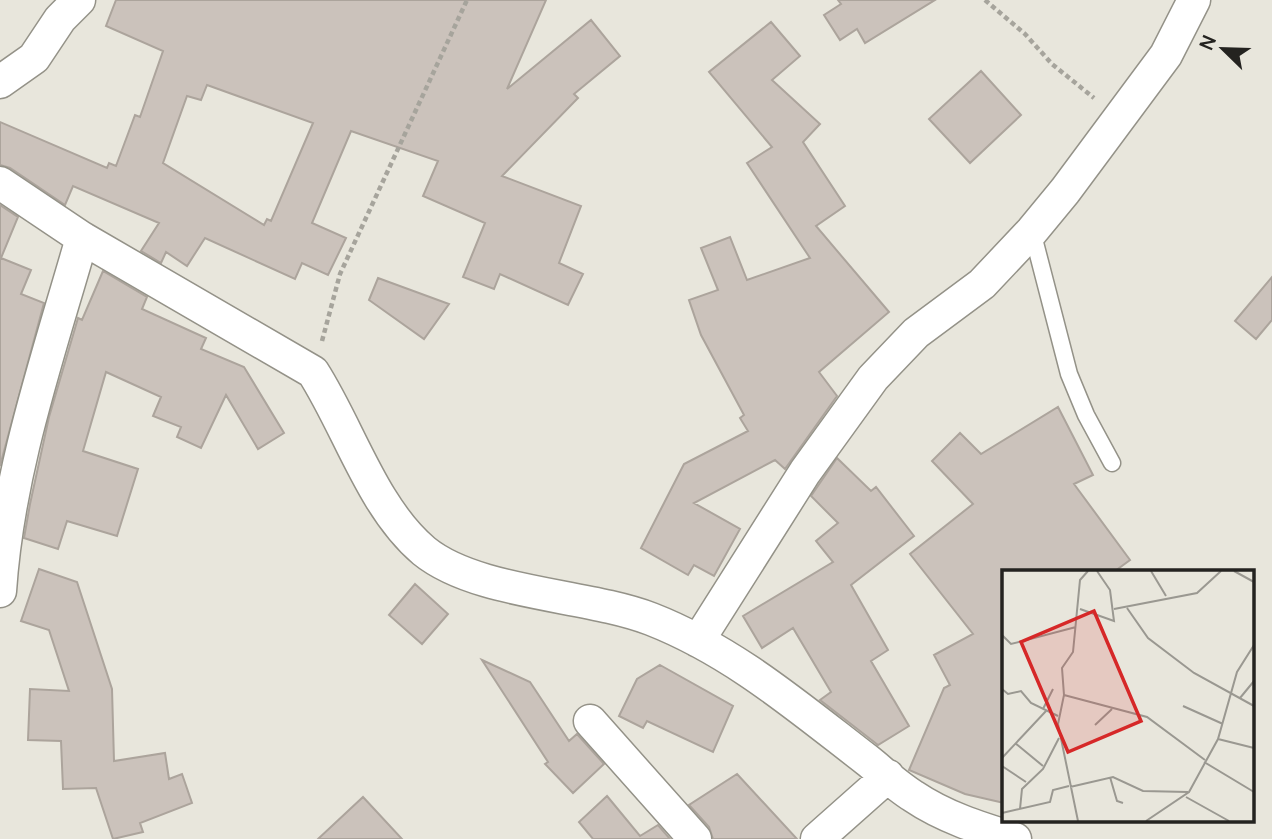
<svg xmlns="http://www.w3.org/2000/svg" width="1272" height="839" font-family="Manrope,sans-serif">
	<rect width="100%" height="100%" fill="#e8e6dc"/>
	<!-- building -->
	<path fill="#cbc2bb" stroke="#aca49c" stroke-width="2" fill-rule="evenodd" d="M116,0H546L507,89L591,20L620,56L574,94L578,98L502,176L581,206L559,263L583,274L568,305L500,274L494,289L463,277L485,223L423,196L438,161L351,131L312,223L346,238L328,275L302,263L295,279L205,238L187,266L166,252L161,263L141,251L159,223L73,186L65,205L10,168L0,165V122L107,168L109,163L116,166L135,115L140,117L163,51L106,26ZM207,85L313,123L271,221L267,219L264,225L163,163L187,96L201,100Z
		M838,0H935L865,43L857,29L840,40L824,15L841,4Z
		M771,22L800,56L772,80L820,124L803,142L845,206L816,226L889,312L819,372L837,396L785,469L775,460L694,503L740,529L714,576L694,565L688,575L641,548L684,464L748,431L740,418L744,415L701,335L689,300L718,290L701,248L730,237L747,280L810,258L747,163L772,147L709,72Z
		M981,71L1021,115L970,163L929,119Z
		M0,205L18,217L1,258L31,270L21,294L44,303L0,466Z
		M103,271L147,297L142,309L206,338L201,349L244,367L284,433L258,449L226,395L201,448L177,437L181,427L153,416L161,397L106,372L83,451L138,469L117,536L67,521L58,549L24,538L30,504L49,417L78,318L82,320Z
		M1272,277V320L1256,339L1235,321Z
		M378,278L449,304L424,339L369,300Z
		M1058,407L1093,475L1074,484L1130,560L1115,571H1004V803L965,794L909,770L944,688L950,685L934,655L973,634L910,554L973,504L932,461L960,433L981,454Z
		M837,458L871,491L876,487L914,536L851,585L888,650L871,661L909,726L878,745L820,700L831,692L793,628L762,648L743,616L833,562L816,541L838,523L811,496Z
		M39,569L77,582L112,689L114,761L165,753L169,779L182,774L192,803L140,823L143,832L113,839L96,788L63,789L61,741L28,740L30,689L69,691L49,630L21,621Z
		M415,584L448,614L422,644L389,615Z
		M482,660L530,682L569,741L577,734L604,764L573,793L545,764L548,762Z
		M660,665L733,706L713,752L647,721L643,728L619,716L637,679Z
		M737,774L797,839H713L709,827L689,805Z
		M607,796L640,836L658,825L670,839H593L579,822Z
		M363,797L402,839H318Z"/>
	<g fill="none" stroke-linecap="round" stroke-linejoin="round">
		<!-- service casing -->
		<g stroke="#949288" stroke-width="19">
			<path id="service" d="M1032,231L1069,374L1086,415L1112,463"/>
		</g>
		<!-- minor casing -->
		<g stroke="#949288" stroke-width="35">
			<path id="minor" d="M0,82L34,58L60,19L79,0
				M0,183L82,238L313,372C349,428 372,507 424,551C477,594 586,594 651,619C733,651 798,707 867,760C882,772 897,786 913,796C944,817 979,828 1015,839
				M0,591C8,470 49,354 82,238
				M698,641L805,472L873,378L916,333L982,284L1032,231L1065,191L1166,55L1194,0
				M590,721L695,839
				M817,839L888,776"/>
		</g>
		<!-- path -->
		<path stroke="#a6a49c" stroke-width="4.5" stroke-dasharray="5 3.5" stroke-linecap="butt" d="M985,0L1025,34L1052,64L1094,98
			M322,341L340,274L467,0"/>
		<!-- service -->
		<use href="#service" stroke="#fff" stroke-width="16"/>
		<!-- minor -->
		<use href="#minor" stroke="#fff" stroke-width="32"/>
	</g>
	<!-- overview -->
	<g transform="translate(1002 570)">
		<rect width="252" height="252" fill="#e8e6dc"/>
		<path fill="none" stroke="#9a9891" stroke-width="2" d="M149,1L164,26M232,1L252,12M125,38L146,68L192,103L252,136M78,39L112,51L108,20L95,1M112,39L195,23L219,1M0,65L9,74L74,57M0,119L6,124L19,121L29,133L56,146M62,125L145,147L203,190M238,128L252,111M181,136L221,154M41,139L51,119M93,155L110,139M216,169L252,178M13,173L41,196M0,188L44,141M202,192L252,222M0,196L24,212M108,207L115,231L121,233M68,217L111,207L141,221L186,222M184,227L227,251M18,239L20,219L41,199L57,168M0,243L48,232L51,220L67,216M76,251L56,154L62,125L60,98L71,82L78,10L86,1M144,251L187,222L216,169L235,102L252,75"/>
		<path fill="#d62828" fill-opacity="0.15" stroke="#d62828" stroke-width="3.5" d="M92,41L139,151L66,182L19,72Z"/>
		<rect width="252" height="252" fill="none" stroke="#242320" stroke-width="3.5"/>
	</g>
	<!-- north arrow -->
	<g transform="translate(1223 49) rotate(293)" stroke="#e8e6dc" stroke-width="5" paint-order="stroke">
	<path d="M0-5L12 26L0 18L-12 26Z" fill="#242320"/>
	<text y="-10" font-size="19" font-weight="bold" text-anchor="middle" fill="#242320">N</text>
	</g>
</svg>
